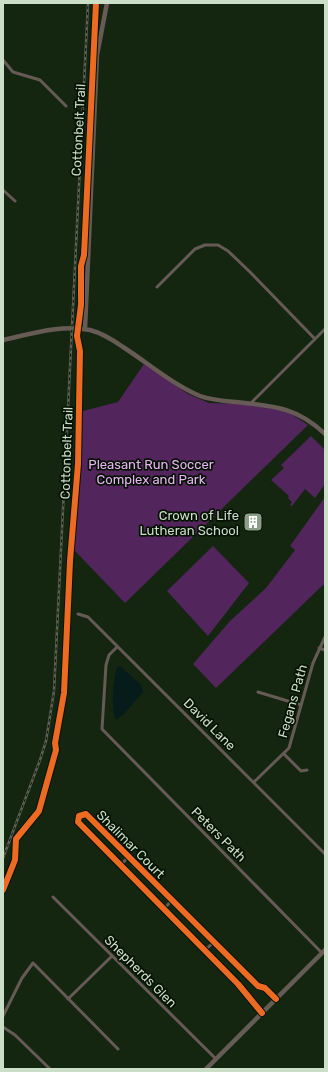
<svg xmlns="http://www.w3.org/2000/svg" width="328" height="1072" font-family="Rubik,sans-serif">
	<rect width="100%" height="100%" fill="#14260f"/>
	<!-- green -->
	<path fill="#52255c" d="M144,364L188,394L209,403L242,404L287,411L308,425L125,603L74,550L75,413L118,402Z
		M311,436L325,450V484L315,498L305,489L292,506L290,505L292,502L288,498L289,496L271,480L284,468L281,465Z
		M325,497V583L216,688L193,664L230,621L266,588L295,550L290,546Z
		M213,546L249,583L208,636L167,591Z"/>
	<!-- water -->
	<path fill="#051c1b" d="M120,666L141,685L143,692L123,715L116,720C110,711 114,677 117,667Z"/>
	<g fill="none" stroke-linecap="round" stroke-linejoin="round">
		<!-- minor -->
		<path stroke="#665a56" stroke-width="3" d="M3,60L13,72L40,80L66,106
			M3,190L15,201
			M157,287L195,249L205,245H218L228,251L250,272L315,339
			M251,403L325,329
			M78,614L88,617L325,854
			M117,647L109,655L106,665L102,729L322,953
			M319,648L325,650
			M258,692L301,705
			M284,754L301,771L307,770
			M254,782L289,748L313,663L325,637
			M121,865L128,857
			M53,897L216,1059
			M164,909L172,900
			M205,950L214,942
			M68,999L112,956
			M262,1013L238,984L78,822L79,816L86,814L258,986L265,988L276,999
			M3,1016L22,978L33,963L118,1049
			M3,1027L15,1035L50,1069"/>
		<!-- secondary -->
		<path stroke="#665c55" stroke-width="4.5" d="M85,329L97,55L107,3
			M3,340C30,334 62,324 90,330C102,333 113,340 123,347C148,363 172,384 200,396C211,400 224,401 236,402C273,406 297,407 325,434
			M206,1069L325,950"/>
		<!-- rail casing -->
		<g stroke="#606156" stroke-width="2.5">
			<path id="rail" d="M3,858L40,760L46,741L54,691L88,3"/>
		</g>
		<!-- rail -->
		<use href="#rail" stroke="#061304" stroke-width="1" stroke-dasharray="3" stroke-linecap="butt"/>
		<!-- cycleway casing -->
		<g stroke="#061304" stroke-width="8">
			<path id="cycleway" d="M3,890L15,860L16,839L39,811L56,750L55,743L64,693L70,561L78,464L80,351L77,336L81,305V266L84,255L96,3
				M262,1013L238,984L78,822L79,816L86,814L258,986L265,988L276,999"/>
		</g>
		<!-- cycleway -->
		<use href="#cycleway" stroke="#ed6a23" stroke-width="6"/>
	</g>
	<!-- icons -->
	<defs>
		<g id="building-square" transform="scale(1)"><rect x="-9" y="-9" width="18" height="18" rx="4" fill="#8b9e87" stroke="#061304"/><path d="M-4-6H4V6H1V3H-1V6H-4ZM-2.5-4.3h1.7v1.8h-1.7ZM.8-4.3h1.7v1.8H.8ZM-2.5-1h1.7V.8h-1.7ZM.8-1h1.7V.8H.8Z" fill="#fff"/></g>
	</defs>
	<g fill-rule="evenodd">
		<use href="#building-square" x="253" y="522"/>
	</g>
	<g text-anchor="middle" stroke-width="3.5" stroke-linejoin="round" paint-order="stroke">
		<!-- street labels -->
		<g font-size="13" fill="#cbdec7" stroke="#061304">
			<text transform="translate(78 130) rotate(-87)" y="5">Cottonbelt Trail</text>
			<text transform="translate(66 453) rotate(-88)" y="5">Cottonbelt Trail</text>
			<text transform="translate(292 701) rotate(-74)" y="5">Fegans Path</text>
			<text transform="translate(210 724) rotate(45)" y="5">David Lane</text>
			<text transform="translate(219 834) rotate(45)" y="5">Peters Path</text>
			<text transform="translate(131 844) rotate(45)" y="5">Shalimar Court</text>
			<text transform="translate(141 971) rotate(45)" y="5">Shepherds Glen</text>
		</g>
		<!-- park labels -->
		<g font-size="13" fill="#e9b4f6" stroke="#061304">
			<text x="151" y="469">Pleasant Run Soccer<tspan x="151" dy="15">Complex and Park</tspan></text>
		</g>
		<!-- poi labels -->
		<g font-size="13" fill="#cbdec7" stroke="#061304" text-anchor="end">
			<text x="239" y="520">Crown of Life<tspan x="239" dy="15">Lutheran School</tspan></text>
		</g>
	</g>
	<!-- border -->
	<rect width="328" height="1072" fill="none" stroke="#cbdec7" stroke-width="8"/>
</svg>
